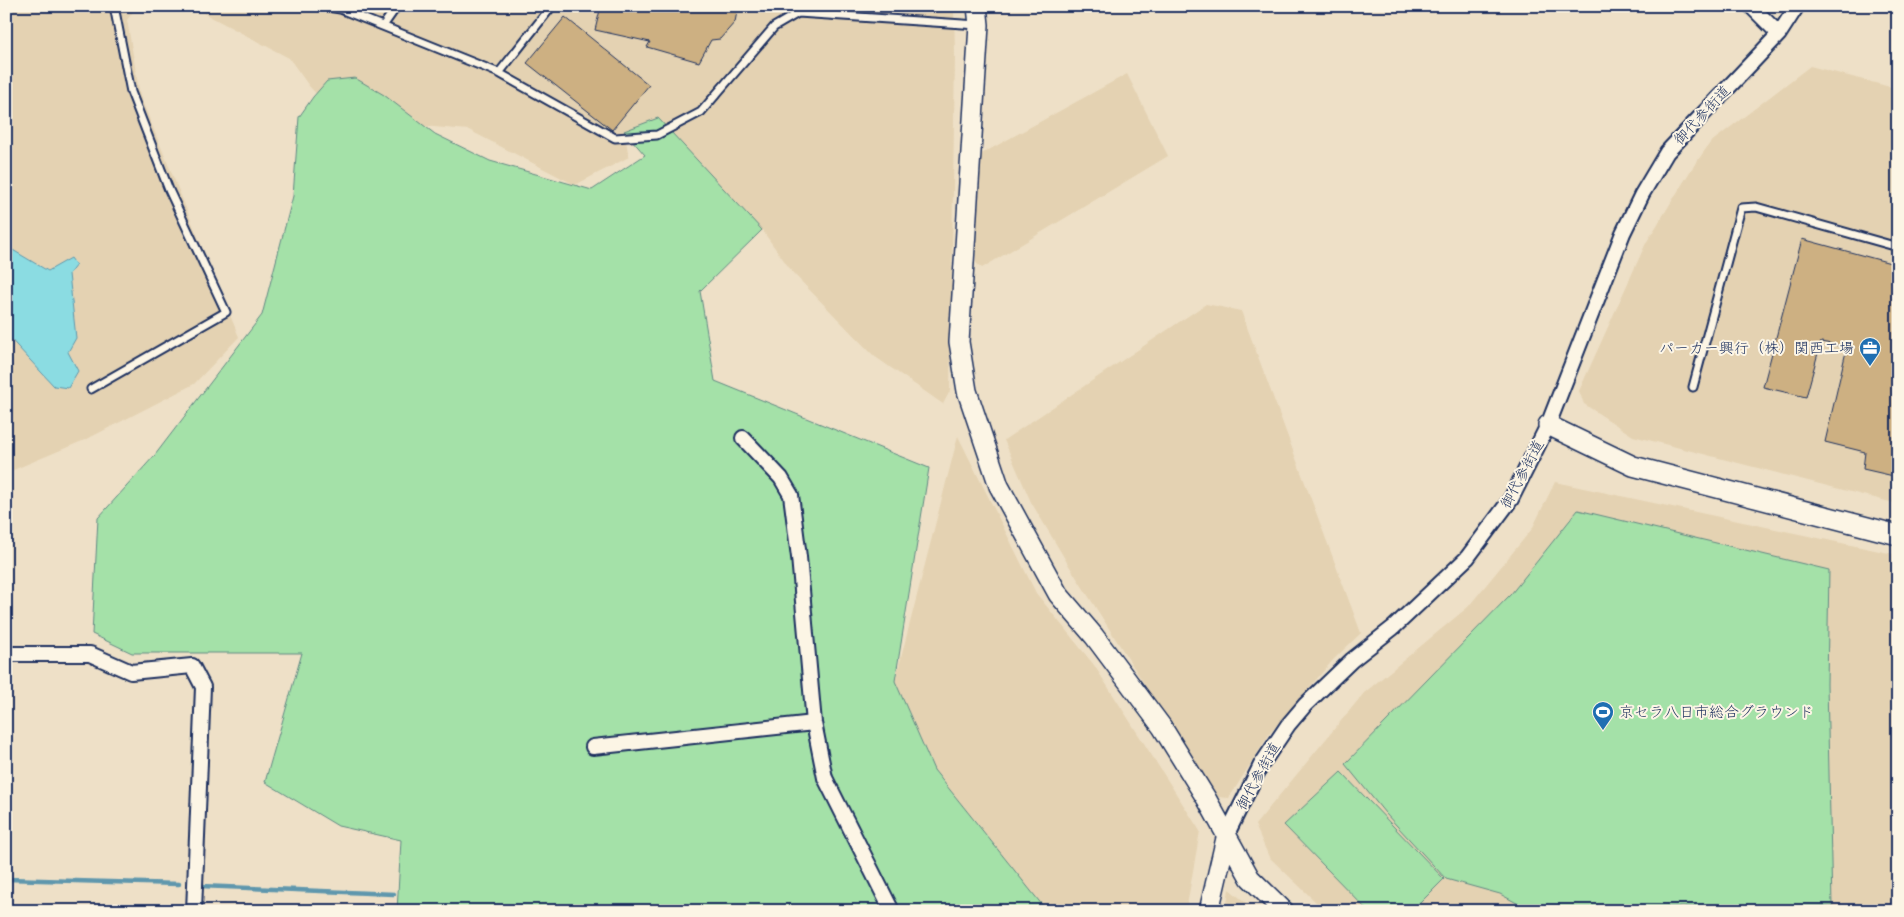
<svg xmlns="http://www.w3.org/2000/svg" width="1904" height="917" font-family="'Comic Neue','Klee One',sans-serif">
	<rect width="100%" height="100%" fill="#eee0c7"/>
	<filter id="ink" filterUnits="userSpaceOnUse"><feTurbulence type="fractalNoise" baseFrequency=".02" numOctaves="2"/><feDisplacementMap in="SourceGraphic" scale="10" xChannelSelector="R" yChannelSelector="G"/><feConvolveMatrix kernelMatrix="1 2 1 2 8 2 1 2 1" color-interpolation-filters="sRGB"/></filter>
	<g filter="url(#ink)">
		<!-- built -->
		<path fill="#e4d2b2" d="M6,6H137L127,20L140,96L239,337L194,384L87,439L6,473Z
			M190,6H954L955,55L950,391L943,404L874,356L793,273L762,230L624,131L629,157L575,185L469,130L340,119L309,86L289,58Z
			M1810,66L1898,89V504L1633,436L1584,404L1579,391L1646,243L1691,170L1710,143Z
			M1127,74L1168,156L982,268L976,263V157Z
			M1206,304L1241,311L1361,633L1334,659L1270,733L1229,798L1216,797L1068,564L1031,502L1004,440Z
			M958,436L1036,593L1094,665L1200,831L1186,911H1047L934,770L895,681Z
			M1555,482L1898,555V911H1330L1320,906L1269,857L1255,825L1364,693L1468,607L1532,529Z
			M1229,889L1256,911H1226Z"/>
		<!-- green -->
		<path fill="#a4e1a8" stroke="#608883" d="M355,78L384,95L435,134L490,161L592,190L645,155L624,131L658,118L762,230L700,291L715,381L929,468L895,681L934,770L1047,911H397L401,840L338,826L265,782L302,653H132L92,634L98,518L155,455L262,315L293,196L299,117L313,97L327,81Z
			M1578,510L1829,570L1827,684L1832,906L1526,908L1500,894L1446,879L1385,813L1345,764L1511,594Z
			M1341,772L1444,879L1412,911H1368L1284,825Z"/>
		<!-- water -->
		<path fill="#8bdce2" stroke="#5e97ad" d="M6,246L48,271L71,258L76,265L69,274L76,338L68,352L78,371L68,388L54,386L6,334Z"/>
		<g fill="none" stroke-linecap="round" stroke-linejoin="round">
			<!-- stream -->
			<path stroke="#5e97ad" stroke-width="4.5" d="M6,879L179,884
				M200,886L394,894"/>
		</g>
		<!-- building -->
		<path fill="#cdb082" stroke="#1b2f5e" d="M601,6H738L735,22L720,39L711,40L699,62L647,47L650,42L595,30Z
			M565,17L649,85L612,130L527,63Z
			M1802,239L1898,265V477L1863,469L1865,452L1825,442L1847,347L1821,342L1806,397L1763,387Z"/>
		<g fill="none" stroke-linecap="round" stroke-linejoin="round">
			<!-- lane casing -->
			<g stroke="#1b2f5e" stroke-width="11">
				<path id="lane" d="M323,6L340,9L499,73L615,138L657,135L701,112L774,27L798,13L978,25
					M383,26L397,6
					M499,73L552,6
					M1693,387L1741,208L1756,207L1898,247
					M91,389L226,312L169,190L131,92L114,6"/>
			</g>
			<!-- street casing -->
			<g stroke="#1b2f5e" stroke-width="18">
				<path id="street" d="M1751,6L1779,34
					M743,438L781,478L791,495L799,557L814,723L825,778L892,911
					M6,654H90L131,672L192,666L203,687L194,911
					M593,747L814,723
					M1227,834L1261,765L1288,725L1305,705L1352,660L1394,627L1467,558L1511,499L1548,425L1623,233L1642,194L1667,152L1779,34L1797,6"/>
			</g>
			<!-- secondary casing -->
			<g stroke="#1b2f5e" stroke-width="22">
				<path id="secondary" d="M977,6L979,25L959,342L967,391L999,486L1058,594L1094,636L1162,727L1206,798L1250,878L1284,911
					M1548,425L1633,466L1898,535
					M1209,911L1227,834"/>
			</g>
			<!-- lane -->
			<use href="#lane" stroke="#fcf5e5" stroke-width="7"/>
			<!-- street -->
			<use href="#street" stroke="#fcf5e5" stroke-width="14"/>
			<!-- secondary -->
			<use href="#secondary" stroke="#fcf5e5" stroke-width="19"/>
		</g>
	</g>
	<!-- icons -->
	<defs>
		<g id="office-pin" transform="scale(1.125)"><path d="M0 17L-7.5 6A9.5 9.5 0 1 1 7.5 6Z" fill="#1f6fb2" stroke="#fcf5e5"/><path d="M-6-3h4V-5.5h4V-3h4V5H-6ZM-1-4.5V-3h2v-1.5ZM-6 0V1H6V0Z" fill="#fff"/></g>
		<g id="stadium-pin" transform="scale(1.125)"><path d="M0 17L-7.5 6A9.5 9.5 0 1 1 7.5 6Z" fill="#1f6fb2" stroke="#fcf5e5"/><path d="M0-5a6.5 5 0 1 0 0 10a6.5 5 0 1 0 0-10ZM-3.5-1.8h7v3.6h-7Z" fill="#fff"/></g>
	</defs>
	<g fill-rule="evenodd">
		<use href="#office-pin" x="1870" y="348"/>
		<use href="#stadium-pin" x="1603" y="712"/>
	</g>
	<g text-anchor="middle" stroke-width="4" stroke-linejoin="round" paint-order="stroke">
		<!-- street labels -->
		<g font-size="15" fill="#1b2f5e" stroke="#fcf5e5">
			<text transform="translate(1702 115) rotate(-47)" y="5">御代参街道</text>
			<text transform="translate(1522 474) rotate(-62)" y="5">御代参街道</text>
			<text transform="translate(1258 776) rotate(-61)" y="5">御代参街道</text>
		</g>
		<!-- poi labels -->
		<g font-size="15" fill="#1b2f5e" stroke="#fcf5e5" text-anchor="end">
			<text x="1854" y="353">パーカー興行（株）関西工場</text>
			<text x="1619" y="717" text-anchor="start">京セラ八日市総合グラウンド</text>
		</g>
	</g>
	<!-- margin -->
	<rect width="1904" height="917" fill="none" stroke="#fcf5e5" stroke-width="25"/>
	<rect x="12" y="12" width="1879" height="892" fill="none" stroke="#1b2f5e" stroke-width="2" filter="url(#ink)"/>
</svg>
